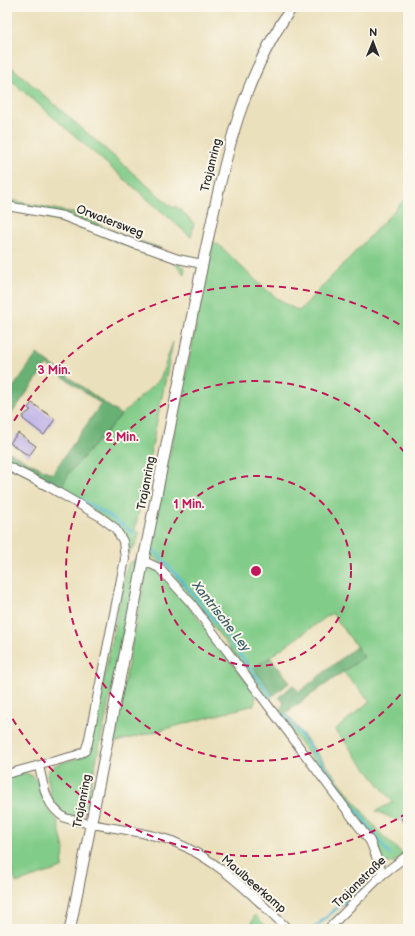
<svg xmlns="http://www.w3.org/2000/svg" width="415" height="936" font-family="'Balsamiq Sans',sans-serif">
	<rect width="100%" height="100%" fill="#fbf7ec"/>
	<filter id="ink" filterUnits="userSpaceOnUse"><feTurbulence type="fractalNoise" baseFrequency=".025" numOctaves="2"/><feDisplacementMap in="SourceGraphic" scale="8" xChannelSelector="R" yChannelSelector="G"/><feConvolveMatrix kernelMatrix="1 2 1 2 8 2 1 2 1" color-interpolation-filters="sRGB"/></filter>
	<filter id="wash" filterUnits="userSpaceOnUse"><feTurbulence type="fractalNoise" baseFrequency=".012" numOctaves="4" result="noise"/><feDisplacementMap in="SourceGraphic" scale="16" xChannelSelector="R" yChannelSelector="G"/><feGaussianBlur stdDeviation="0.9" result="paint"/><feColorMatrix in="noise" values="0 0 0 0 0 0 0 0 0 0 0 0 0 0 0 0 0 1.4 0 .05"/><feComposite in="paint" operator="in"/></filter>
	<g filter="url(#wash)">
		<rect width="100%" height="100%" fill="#ebe0bc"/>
		<!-- green -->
		<path fill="#82cc89" stroke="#567c5a" d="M7,63L173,208L176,206L194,223L191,237L7,77Z
			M408,196V813L397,822L394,819L376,811L393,802L335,730L370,701L343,672L364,657L332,613L254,668L274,695L269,699L177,580L160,562L149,555L213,242L219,245C244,268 267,296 299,311Z
			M7,199L73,213L122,235L163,249L152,248L70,216L7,204Z
			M44,213L171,258L185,268L184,275C180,265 166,257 156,256L119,243L91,230L41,216Z
			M173,342L135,530L140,533L136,543L128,555L127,541L120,529L90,508L7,464V458L62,485L69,473L121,415L160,379Z
			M135,560L139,562L87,804C84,810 80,812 77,816L71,817L65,815L52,802L47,774L50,769L55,765L82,757L90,747L126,571L129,563Z
			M147,565L155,568L186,603L253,690L256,698L254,705L113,743Z
			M286,713L369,820L382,835L404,855L393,863H387L381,857L375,841L280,717Z
			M22,772L33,776L40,785L43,798L48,809L57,819L64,849L62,868L16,883L7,854V776Z
			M255,915L269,929H249Z"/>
		<!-- forest -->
		<path fill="#69b075" stroke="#4a6e50" d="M37,354L121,415L69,473L62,486L7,458V451L52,474L101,404L47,365L7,420V396Z
			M356,647L364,657L280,717L279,712L284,703L279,697L293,685L299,692Z
			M270,657L290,682L274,695L254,668Z"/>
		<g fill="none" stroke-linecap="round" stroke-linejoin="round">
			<!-- stream -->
			<path stroke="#56b9d5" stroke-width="2.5" d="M7,461C51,482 94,504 134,533
				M154,550C197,595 234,646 271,696
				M285,714L390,855
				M405,868L408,871
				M313,929L359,889L374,873"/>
		</g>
		<g id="blocks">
			<!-- building -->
			<path fill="#baaee7" d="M32,403L55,419L44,435L23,419V416L31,410L28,408Z
				M18,433L36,446L29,456L10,443Z
				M408,813V828L401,819Z"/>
		</g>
	</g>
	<g filter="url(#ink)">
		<use href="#blocks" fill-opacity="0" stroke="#6e6a5e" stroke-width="1"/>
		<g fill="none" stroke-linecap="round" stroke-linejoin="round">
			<!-- minor casing -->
			<g stroke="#6e6a5e" stroke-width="10">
				<path id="minor" d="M7,206L63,216L137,245L153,250L178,259L202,264
					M7,466L49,487L99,516L115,528L123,541L125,559L88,743L85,751L77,755L7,774
					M144,561L159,568L191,603L370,841L383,874
					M39,766C44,787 45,805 65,818C100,828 138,829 172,841C218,859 253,896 288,929
					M328,929L383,874L408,855"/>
			</g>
			<!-- major casing -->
			<g stroke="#6e6a5e" stroke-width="12">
				<path id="major" d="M70,929C103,760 138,591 171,422C184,360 195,297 209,234C226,153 243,77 292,7"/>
			</g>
			<!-- minor -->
			<use href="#minor" stroke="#fff" stroke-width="8"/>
			<!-- major -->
			<use href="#major" stroke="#fff" stroke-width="10"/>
		</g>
	</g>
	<!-- distance rings -->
	<g fill="none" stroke="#c2185b" stroke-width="2" stroke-dasharray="7 5">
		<circle cx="256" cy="571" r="95"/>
		<path d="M408 685A190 190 0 1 1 408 457"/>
		<path d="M407 813A285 285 0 0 1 8 711M8 431A285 285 0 0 1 407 329"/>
	</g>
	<g text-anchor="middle" stroke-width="4" stroke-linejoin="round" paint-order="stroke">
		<!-- street labels -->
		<g font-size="12" fill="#2b2b2b" stroke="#fbf7ec">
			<text transform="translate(211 165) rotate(-76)" y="4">Trajanring</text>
			<text transform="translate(110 221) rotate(21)" y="4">Orwatersweg</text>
			<text transform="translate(146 483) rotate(-79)" y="4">Trajanring</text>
			<text transform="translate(82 801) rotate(-79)" y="4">Trajanring</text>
			<text transform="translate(359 882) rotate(-44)" y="4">Trajanstraße</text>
			<text transform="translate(254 884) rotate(41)" y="4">Maulbeerkamp</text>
		</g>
		<!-- water labels -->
		<g font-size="13" font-style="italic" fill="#3a5d66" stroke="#fbf7ec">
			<text transform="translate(222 616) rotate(52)" y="5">Xantrische Ley</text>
		</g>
	</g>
	<circle cx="256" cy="571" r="6" fill="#c2185b" stroke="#fbf7ec" stroke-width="2"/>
	<g font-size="12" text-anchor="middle" font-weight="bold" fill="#c2185b" stroke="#fbf7ec" stroke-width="4" stroke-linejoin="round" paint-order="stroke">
		<text x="54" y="374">3 Min.</text>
		<text x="122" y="441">2 Min.</text>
		<text x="189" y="508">1 Min.</text>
	</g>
	<!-- margin -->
	<rect width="415" height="936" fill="none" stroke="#fbf7ec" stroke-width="24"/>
	<!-- north arrow -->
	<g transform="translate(373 42) rotate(1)" stroke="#fbf7ec" stroke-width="3" paint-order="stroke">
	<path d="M0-3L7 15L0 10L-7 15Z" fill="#2b2b2b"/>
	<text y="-6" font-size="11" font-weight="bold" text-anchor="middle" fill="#2b2b2b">N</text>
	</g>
</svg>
